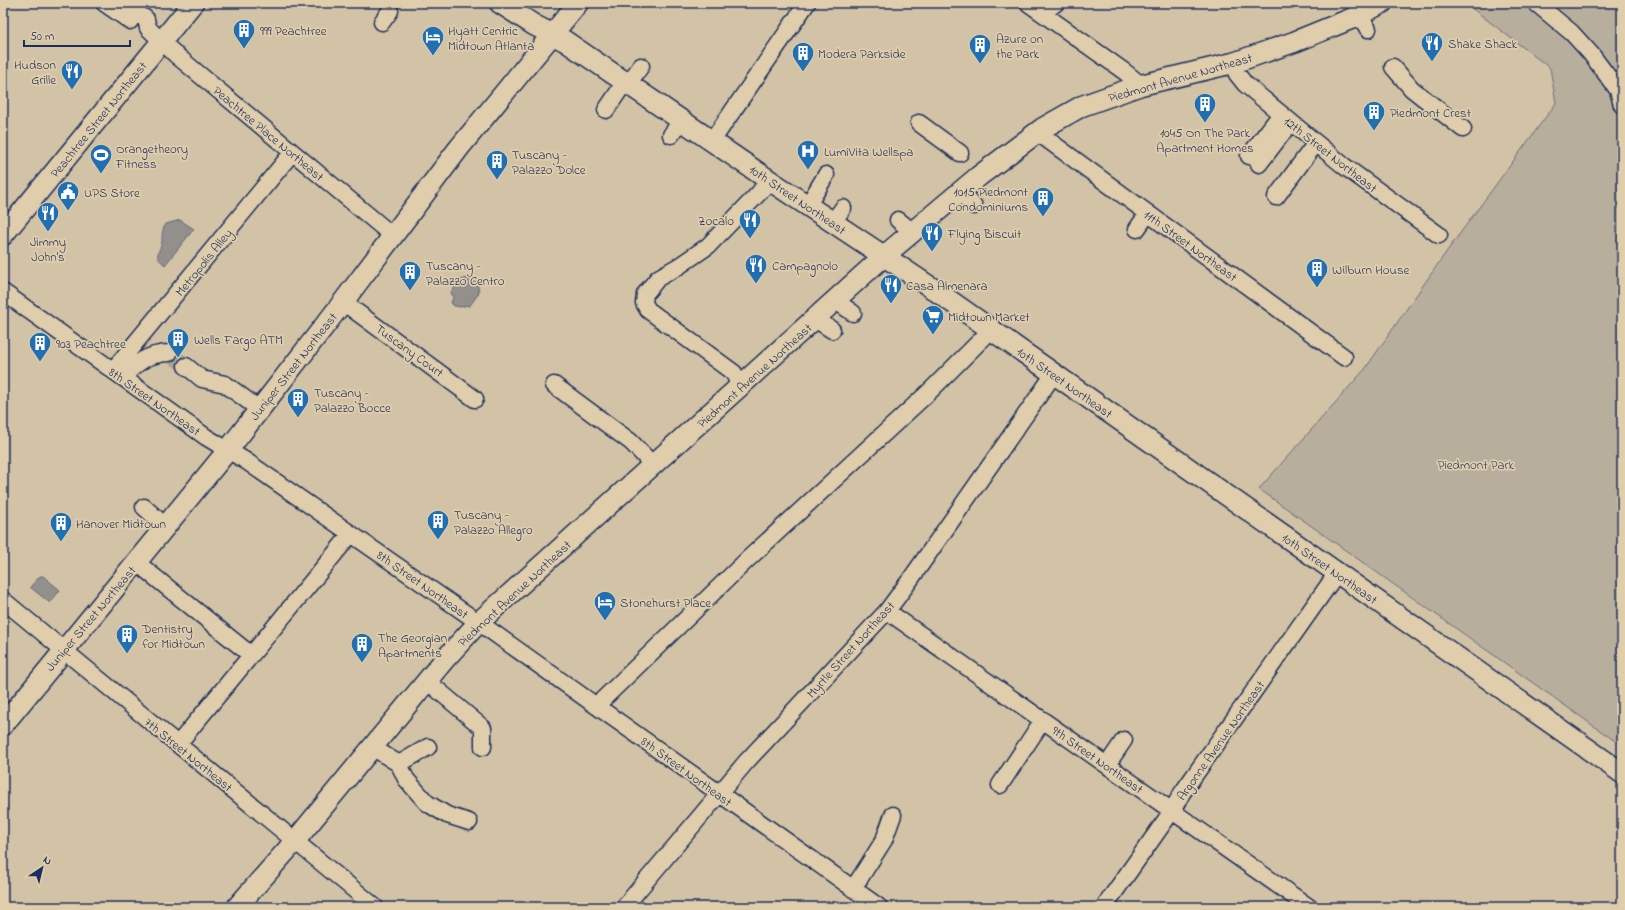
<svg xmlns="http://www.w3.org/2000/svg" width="1625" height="910" font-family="'Indie Flower',sans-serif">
	<rect width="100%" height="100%" fill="#d3c3a6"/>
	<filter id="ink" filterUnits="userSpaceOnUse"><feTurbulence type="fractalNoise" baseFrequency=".025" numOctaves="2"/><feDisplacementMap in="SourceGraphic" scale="8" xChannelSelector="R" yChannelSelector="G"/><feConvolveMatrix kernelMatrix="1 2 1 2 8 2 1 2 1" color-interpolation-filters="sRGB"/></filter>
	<g filter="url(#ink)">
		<!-- green -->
		<path fill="#b8ae9c" stroke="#6a6e7d" d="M1465,3H1622V746L1259,489L1365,369L1447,251L1556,103L1550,68Z"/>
		<!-- water -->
		<path fill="#928f8d" stroke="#62697a" d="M180,220L194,229L165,265C151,254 161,253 162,240C162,233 162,230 166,224Z
			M469,277L476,280L479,290L477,291L479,293L469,307L467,305L461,307L454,306L451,303L453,297L451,292L461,279L463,280L465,278L467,279Z
			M40,576H43L60,590L50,603L30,587Z"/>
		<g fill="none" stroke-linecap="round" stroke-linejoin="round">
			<!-- minor-tunnel -->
			<path stroke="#aea598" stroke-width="16" stroke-dasharray="16 8" stroke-linecap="butt" d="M169,353L186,366"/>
			<!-- minor casing -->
			<g stroke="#1b2f5e" stroke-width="19">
				<path id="minor" d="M104,3L130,21
					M122,3L146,19L148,28L176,55L393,236
					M1028,3L1125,72L1141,85
					M1536,3L1572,33L1591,54L1618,90L1622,105
					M1043,13L1056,3
					M1359,14L1368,29
					M382,22L390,11
					M1233,63L1237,74L1245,84L1344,166L1439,235
					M1393,67L1412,89L1463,129
					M628,84L641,66
					M606,110L625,82
					M919,123L960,153
					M1037,132L1344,357
					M671,135L681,121
					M712,141L807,3
					M1249,156L1281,114
					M1259,164L1291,122
					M960,192L974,206
					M1276,197L1316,143
					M808,205L826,175
					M898,220L913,232
					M833,222L843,208
					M1137,229L1148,213
					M3,292L206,437L246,461L491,631L879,907
					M836,301L853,313
					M343,302L475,399
					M815,319L832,330
					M186,366L202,379L225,384L259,409
					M113,370L292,153
					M123,377C138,362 147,354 169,353
					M554,385L631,442L653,465
					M740,388L734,373L648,310L644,303L645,294L658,278L679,266L708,246L759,193L769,180
					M144,507L165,526
					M136,562L251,655
					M3,600L375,907
					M887,611L1309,907
					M427,681L483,728V747
					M596,706L747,560L929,392L991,330
					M178,744L351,534
					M372,747L399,764L428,747
					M399,764L406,779L427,803L447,815L469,822
					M1107,765L1124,740
					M1000,785L1043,720
					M853,889L884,840L893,815
					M624,907L746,762L887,611L910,580L1054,374
					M1104,907L1172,811L1182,793L1337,573"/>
			</g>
			<!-- major casing -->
			<g stroke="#1b2f5e" stroke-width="23">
				<path id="major" d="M500,3L534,25L565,41L769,180L929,286L1622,773
					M3,235L193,3
					M3,725L228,450L343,302L459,148L578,3
					M237,907L295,841L445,659L479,622L884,256L979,176L1043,128L1082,106L1141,85L1233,63L1294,42L1353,18L1382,3"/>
			</g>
			<!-- minor -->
			<use href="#minor" stroke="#dfcdab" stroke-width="16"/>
			<!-- major -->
			<use href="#major" stroke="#dfcdab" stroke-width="20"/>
		</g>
	</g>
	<!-- icons -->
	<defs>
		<g id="building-pin" transform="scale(1.15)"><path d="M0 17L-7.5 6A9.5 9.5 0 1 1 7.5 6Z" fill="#1f6fb2" stroke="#dfcdab"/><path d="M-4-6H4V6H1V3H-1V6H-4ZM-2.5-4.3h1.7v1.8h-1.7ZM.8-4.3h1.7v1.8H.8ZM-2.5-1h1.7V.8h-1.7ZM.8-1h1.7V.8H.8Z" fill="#fff"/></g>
		<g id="hotel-pin" transform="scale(1.15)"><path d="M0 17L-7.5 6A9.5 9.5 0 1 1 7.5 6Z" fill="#1f6fb2" stroke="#dfcdab"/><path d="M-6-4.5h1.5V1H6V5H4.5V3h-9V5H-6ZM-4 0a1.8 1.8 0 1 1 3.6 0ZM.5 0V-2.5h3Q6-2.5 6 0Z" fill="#fff"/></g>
		<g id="restaurant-pin" transform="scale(1.15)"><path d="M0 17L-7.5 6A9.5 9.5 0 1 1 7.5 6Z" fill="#1f6fb2" stroke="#dfcdab"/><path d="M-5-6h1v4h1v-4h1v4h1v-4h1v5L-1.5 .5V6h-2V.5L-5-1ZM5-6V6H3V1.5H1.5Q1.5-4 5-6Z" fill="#fff"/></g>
		<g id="hospital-pin" transform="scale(1.15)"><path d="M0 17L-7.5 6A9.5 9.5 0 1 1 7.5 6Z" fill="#1f6fb2" stroke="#dfcdab"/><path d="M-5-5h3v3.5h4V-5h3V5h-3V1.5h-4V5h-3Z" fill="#fff"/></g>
		<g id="stadium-pin" transform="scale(1.15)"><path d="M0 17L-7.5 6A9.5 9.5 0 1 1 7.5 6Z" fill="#1f6fb2" stroke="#dfcdab"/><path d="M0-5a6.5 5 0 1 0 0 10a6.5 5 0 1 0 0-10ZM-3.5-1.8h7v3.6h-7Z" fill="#fff"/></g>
		<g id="civic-pin" transform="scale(1.15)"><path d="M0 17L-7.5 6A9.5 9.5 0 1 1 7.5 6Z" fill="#1f6fb2" stroke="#dfcdab"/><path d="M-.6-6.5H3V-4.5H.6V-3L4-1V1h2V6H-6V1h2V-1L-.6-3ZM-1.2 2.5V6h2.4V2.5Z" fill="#fff"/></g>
		<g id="supermarket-pin" transform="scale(1.15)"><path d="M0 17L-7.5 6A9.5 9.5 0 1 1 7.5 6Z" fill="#1f6fb2" stroke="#dfcdab"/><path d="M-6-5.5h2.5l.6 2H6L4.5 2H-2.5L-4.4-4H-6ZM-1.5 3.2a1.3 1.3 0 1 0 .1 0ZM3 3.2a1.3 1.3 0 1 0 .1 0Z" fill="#fff"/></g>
	</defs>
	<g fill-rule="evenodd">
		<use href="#building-pin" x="244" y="30"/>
		<use href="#hotel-pin" x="433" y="37"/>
		<use href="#restaurant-pin" x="1432" y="43"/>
		<use href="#building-pin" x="980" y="45"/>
		<use href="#building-pin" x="803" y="53"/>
		<use href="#restaurant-pin" x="72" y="71"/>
		<use href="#building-pin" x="1205" y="104"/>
		<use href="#building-pin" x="1374" y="112"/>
		<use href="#hospital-pin" x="808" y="151"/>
		<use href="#stadium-pin" x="101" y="155"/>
		<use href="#building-pin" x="497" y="161"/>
		<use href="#civic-pin" x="68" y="192"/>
		<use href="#building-pin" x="1043" y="198"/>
		<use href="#restaurant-pin" x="48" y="213"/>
		<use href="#restaurant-pin" x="750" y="220"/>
		<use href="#restaurant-pin" x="932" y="233"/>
		<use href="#restaurant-pin" x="756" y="265"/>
		<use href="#building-pin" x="1317" y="269"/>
		<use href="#building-pin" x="410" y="272"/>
		<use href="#restaurant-pin" x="891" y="285"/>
		<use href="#supermarket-pin" x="933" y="316"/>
		<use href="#building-pin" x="178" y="339"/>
		<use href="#building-pin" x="40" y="343"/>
		<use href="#building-pin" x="298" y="399"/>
		<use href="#building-pin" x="438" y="521"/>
		<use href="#building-pin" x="61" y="523"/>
		<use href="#hotel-pin" x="605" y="602"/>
		<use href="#building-pin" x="127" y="635"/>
		<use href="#building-pin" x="362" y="644"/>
	</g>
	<g text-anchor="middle" stroke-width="3.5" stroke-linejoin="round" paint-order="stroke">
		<!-- poi labels -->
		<g font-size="13" fill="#1b2f5e" stroke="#dfcdab" text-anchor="start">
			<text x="260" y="35">999 Peachtree</text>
			<text x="448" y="35">Hyatt Centric<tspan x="448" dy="15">Midtown Atlanta</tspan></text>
			<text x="996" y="43">Azure on<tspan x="996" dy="15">the Park</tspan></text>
			<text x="1448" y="48">Shake Shack</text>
			<text x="818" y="58">Modera Parkside</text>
			<text x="56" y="69" text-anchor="end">Hudson<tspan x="56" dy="15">Grille</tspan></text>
			<text x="1390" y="117">Piedmont Crest</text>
			<text x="1205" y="137" text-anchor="middle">1045 On The Park<tspan x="1205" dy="15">Apartment Homes</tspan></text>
			<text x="116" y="153">Orangetheory<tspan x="116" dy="15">Fitness</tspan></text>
			<text x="824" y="156">LumiVita Wellspa</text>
			<text x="512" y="159">Tuscany -<tspan x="512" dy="15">Palazzo Dolce</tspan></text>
			<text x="1028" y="196" text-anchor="end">1015 Piedmont<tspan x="1028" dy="15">Condominiums</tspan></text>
			<text x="84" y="197">UPS Store</text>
			<text x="734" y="225" text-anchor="end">Zocalo</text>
			<text x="948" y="238">Flying Biscuit</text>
			<text x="48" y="246" text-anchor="middle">Jimmy<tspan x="48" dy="15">John's</tspan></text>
			<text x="426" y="270">Tuscany -<tspan x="426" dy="15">Palazzo Centro</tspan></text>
			<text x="772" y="270">Campagnolo</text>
			<text x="1332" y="274">Wilburn House</text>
			<text x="906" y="290">Casa Almenara</text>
			<text x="948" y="321">Midtown Market</text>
			<text x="194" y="344">Wells Fargo ATM</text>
			<text x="56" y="348">903 Peachtree</text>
			<text x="314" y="397">Tuscany -<tspan x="314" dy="15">Palazzo Bocce</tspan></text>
			<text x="454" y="519">Tuscany -<tspan x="454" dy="15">Palazzo Allegro</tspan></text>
			<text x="76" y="528">Hanover Midtown</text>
			<text x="620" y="607">Stonehurst Place</text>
			<text x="142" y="633">Dentistry<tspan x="142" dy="15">for Midtown</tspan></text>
			<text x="378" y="642">The Georgian<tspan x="378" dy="15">Apartments</tspan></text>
		</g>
		<!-- street labels -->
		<g font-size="13" fill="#1b2f5e" stroke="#dfcdab">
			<text transform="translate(1180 77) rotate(-16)" y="5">Piedmont Avenue Northeast</text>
			<text transform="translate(98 119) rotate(-51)" y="5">Peachtree Street Northeast</text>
			<text transform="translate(269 133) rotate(40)" y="5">Peachtree Place Northeast</text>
			<text transform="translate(1331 154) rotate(38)" y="5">12th Street Northeast</text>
			<text transform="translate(798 199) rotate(34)" y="5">10th Street Northeast</text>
			<text transform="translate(1191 245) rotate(36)" y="5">11th Street Northeast</text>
			<text transform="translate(203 262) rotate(-51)" y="5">Metropolis Alley</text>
			<text transform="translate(410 350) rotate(36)" y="5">Tuscany Court</text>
			<text transform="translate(293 366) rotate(-52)" y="5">Juniper Street Northeast</text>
			<text transform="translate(754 375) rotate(-42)" y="5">Piedmont Avenue Northeast</text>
			<text transform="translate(1065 382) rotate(35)" y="5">10th Street Northeast</text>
			<text transform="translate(155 401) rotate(35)" y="5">8th Street Northeast</text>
			<text transform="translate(1330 568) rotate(35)" y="5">10th Street Northeast</text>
			<text transform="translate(423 584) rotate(35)" y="5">8th Street Northeast</text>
			<text transform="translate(514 593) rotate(-43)" y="5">Piedmont Avenue Northeast</text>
			<text transform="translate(90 618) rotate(-50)" y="5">Juniper Street Northeast</text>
			<text transform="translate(850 649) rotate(-48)" y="5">Myrtle Street Northeast</text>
			<text transform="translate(1220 740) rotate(-55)" y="5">Argonne Avenue Northeast</text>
			<text transform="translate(189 754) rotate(39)" y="5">7th Street Northeast</text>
			<text transform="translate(1098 759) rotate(35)" y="5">9th Street Northeast</text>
			<text transform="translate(687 771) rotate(36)" y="5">8th Street Northeast</text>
		</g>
		<!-- park labels -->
		<g font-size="13" fill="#2b3c64" stroke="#dfcdab">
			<text x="1476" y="469">Piedmont Park</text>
		</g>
	</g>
	<!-- margin -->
	<rect width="1625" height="910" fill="none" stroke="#dfcdab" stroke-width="16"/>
	<rect x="8" y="8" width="1609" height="894" fill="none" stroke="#1b2f5e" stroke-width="1.5" filter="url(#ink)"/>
	<!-- north arrow -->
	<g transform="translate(42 868) rotate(35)" stroke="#dfcdab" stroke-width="3" paint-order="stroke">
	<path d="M0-3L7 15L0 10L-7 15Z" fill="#1b2f5e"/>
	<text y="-6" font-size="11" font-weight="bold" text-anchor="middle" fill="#1b2f5e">N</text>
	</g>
	<!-- scale -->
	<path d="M24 40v6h106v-6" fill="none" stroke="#1b2f5e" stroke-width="2"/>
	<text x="30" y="40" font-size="12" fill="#1b2f5e" stroke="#dfcdab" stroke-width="3" paint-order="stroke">50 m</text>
</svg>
